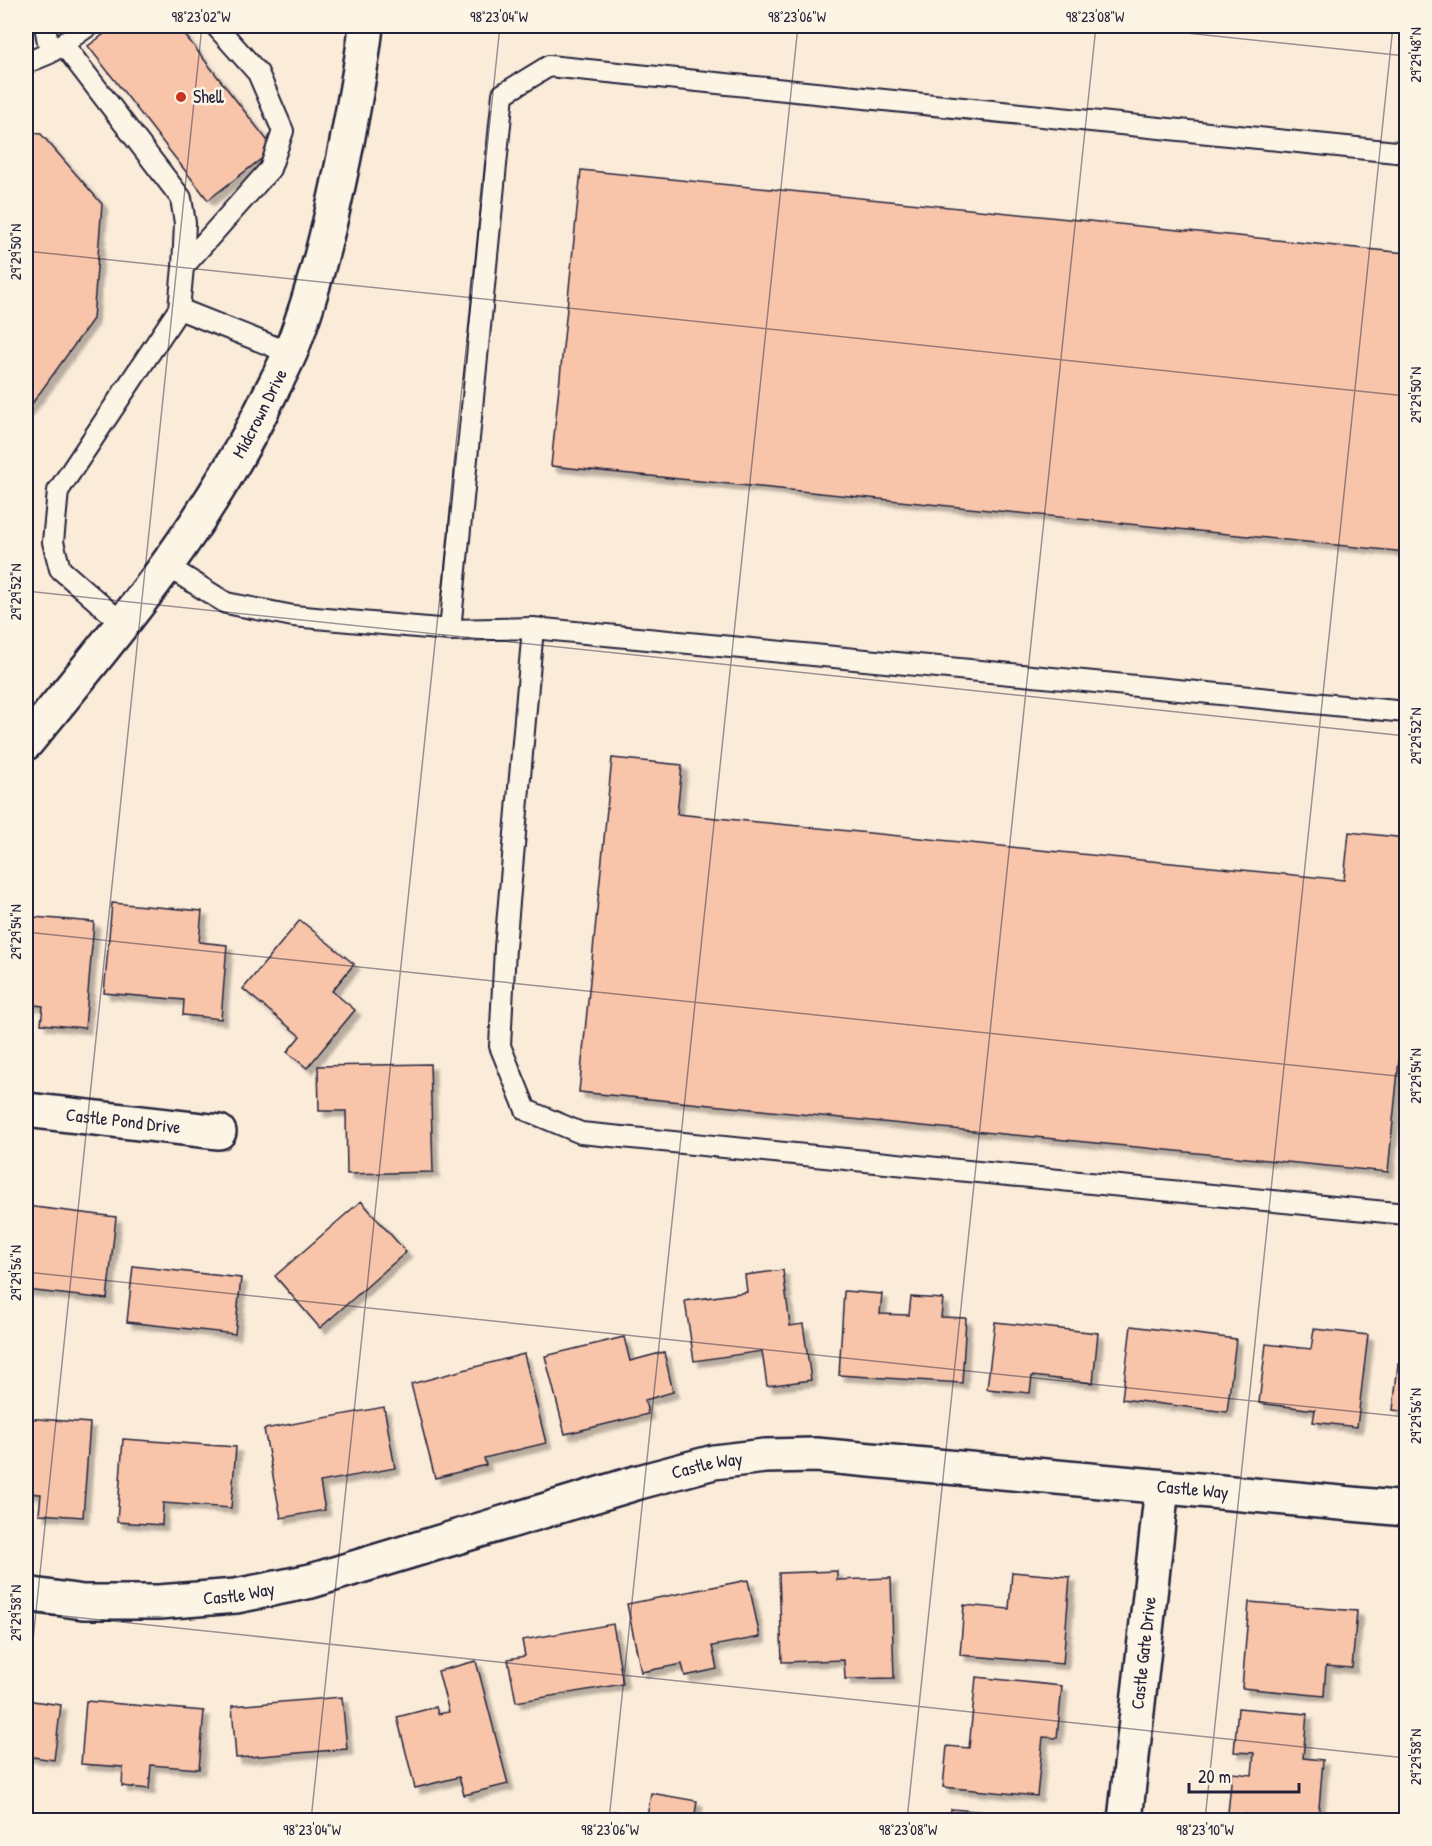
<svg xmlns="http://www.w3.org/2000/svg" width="1432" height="1846" font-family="'Patrick Hand',sans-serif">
	<defs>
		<filter id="shadow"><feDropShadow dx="5.5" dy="5.5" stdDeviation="1.5" flood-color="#0004"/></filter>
	</defs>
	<rect width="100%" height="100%" fill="#fbebd9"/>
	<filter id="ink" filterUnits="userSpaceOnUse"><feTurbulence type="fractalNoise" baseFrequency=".0167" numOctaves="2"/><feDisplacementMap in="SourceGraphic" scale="12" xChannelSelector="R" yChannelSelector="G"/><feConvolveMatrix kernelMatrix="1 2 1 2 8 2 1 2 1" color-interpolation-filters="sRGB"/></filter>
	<g filter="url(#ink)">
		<!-- building -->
		<path fill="#f9c5aa" stroke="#22223b" stroke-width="1.5" filter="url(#shadow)" d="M115,26H178L274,149L208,200L88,46Z
			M26,132L41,134L102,204L93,319L26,412Z
			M581,170L1406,253V552L551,466Z
			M612,758L682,765L677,814L1344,880L1349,832L1406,838V990L1388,1172L579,1092Z
			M112,903L202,911L199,942L227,945L221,1019L183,1015L184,1000L104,993Z
			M33,917L94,922L85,1028L41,1024L43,1006L26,1004V933L32,934Z
			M300,920L354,964L332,991L355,1010L307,1068L287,1052L300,1036L243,989Z
			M430,1064L433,1172L347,1174L346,1111H319L318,1066Z
			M361,1201L406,1252L320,1328L275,1276Z
			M26,1206L116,1217L107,1299L26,1290Z
			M133,1266L241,1278L235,1334L127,1322Z
			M783,1270L790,1326L803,1324L811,1380L767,1386L762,1351L694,1361L685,1301L747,1292L745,1275Z
			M844,1291L882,1294L880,1314L909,1315L911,1297L943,1299L941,1317L966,1318L962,1383L839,1375Z
			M995,1322L1098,1333L1093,1383L1032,1376L1030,1393L987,1389Z
			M1131,1326L1236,1339L1227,1412L1122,1399Z
			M1314,1329L1368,1335L1357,1427L1313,1422L1315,1410L1259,1403L1266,1344L1311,1349Z
			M624,1337L630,1361L664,1352L673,1392L645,1400L648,1414L565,1434L545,1356Z
			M524,1354L546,1443L484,1458L486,1465L435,1478L411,1384Z
			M1398,1364L1406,1365V1412L1393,1410Z
			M384,1407L395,1468L320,1482L325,1510L281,1518L264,1429Z
			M26,1418L90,1423L83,1517L39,1514L41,1494L26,1493Z
			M123,1439L236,1447L231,1508L163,1503L162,1525L117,1522Z
			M837,1571V1580L891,1578L894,1678L845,1679L844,1660L782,1662L779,1573Z
			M1012,1572L1070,1577L1063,1664L960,1655L964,1605L1009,1609Z
			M748,1580L760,1637L712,1646L717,1669L685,1676L682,1664L641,1672L627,1604Z
			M1249,1602L1357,1611L1352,1668L1326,1666L1324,1696L1242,1688Z
			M613,1624L623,1684L516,1702L508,1659L525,1656L522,1640Z
			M476,1661L508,1784L464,1795L459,1777L415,1788L397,1717L436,1707L438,1714L449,1712L438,1671Z
			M976,1677L1062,1686L1057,1738L1043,1737L1037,1796L943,1787L947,1746L969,1748Z
			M342,1697L347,1749L236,1758L232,1706Z
			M26,1700L61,1705L54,1760L26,1756Z
			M86,1701L204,1711L199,1769L151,1765L149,1789L122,1786L123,1767L81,1764Z
			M1238,1708L1307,1714L1303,1758L1323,1760L1318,1820L1228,1813L1232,1773L1252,1775L1254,1753L1234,1752Z
			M651,1793L697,1801L694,1820H612L613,1811L647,1817Z
			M951,1809L1000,1813L999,1820H950Z"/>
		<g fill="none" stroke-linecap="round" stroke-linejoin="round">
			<!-- service casing -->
			<g stroke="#22223b" stroke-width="24">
				<path id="service" d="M63,44L181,198L185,223L183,267
					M54,50L88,26
					M26,63L50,53L45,26
					M179,309L290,353
					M167,566L226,603L293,616L450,630L533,628L1406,712
					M123,624L60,569L53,542L58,491L179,309L183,267L270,169L283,131L258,73L216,26
					M533,628L505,948L500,1046L526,1110L581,1133L1406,1214
					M450,630L503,94L549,66L1406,153"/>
			</g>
			<!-- minor casing -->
			<g stroke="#22223b" stroke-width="38">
				<g id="minor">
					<path id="s1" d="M26,1110L219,1132"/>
					<path id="s2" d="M26,1594L83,1602H159L236,1596L311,1581L639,1482L714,1462L765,1456L816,1455L1406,1509"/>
					<path id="s3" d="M1125,1820L1162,1487"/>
				</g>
			</g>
			<!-- tertiary casing -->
			<g stroke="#22223b" stroke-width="38">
				<g id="tertiary">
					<path id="s4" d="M26,743C113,637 202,532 263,408C272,389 283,370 291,351C317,283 333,213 347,142C354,103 362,65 366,26"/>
				</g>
			</g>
			<!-- service -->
			<use href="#service" stroke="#fcf5e5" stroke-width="20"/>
			<!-- minor -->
			<use href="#minor" stroke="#fcf5e5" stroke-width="33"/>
			<!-- tertiary -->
			<use href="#tertiary" stroke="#fcf5e5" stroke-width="33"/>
		</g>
	</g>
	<!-- ticks -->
	<path fill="none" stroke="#22223b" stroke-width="1.5" stroke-opacity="0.45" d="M1119,26L1406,56M26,251L1406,396M26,591L1406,736M26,932L1406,1077M26,1272L1406,1417M26,1612L1406,1758M26,1707L202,26M311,1820L500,26M609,1820L798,26M907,1820L1096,26M1205,1820L1393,26"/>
	<!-- markers -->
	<circle fill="#c8321e" stroke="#fcf5e5" stroke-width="2" cx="181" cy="97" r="6"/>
	<g text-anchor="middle" stroke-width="5" stroke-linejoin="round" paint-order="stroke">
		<!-- poi labels -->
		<g font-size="18" fill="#22223b" stroke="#fcf5e5" text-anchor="start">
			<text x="193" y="103">Shell</text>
		</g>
		<!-- street labels -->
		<g font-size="18" fill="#22223b" stroke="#fcf5e5">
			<text dy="6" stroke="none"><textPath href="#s4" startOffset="405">Midcrown Drive</textPath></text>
			<text dy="6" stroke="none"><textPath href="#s1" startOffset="98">Castle Pond Drive</textPath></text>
			<text dy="6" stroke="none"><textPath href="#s2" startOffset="700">Castle Way</textPath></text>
			<text dy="6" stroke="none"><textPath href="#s2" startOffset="1188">Castle Way</textPath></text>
			<text dy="6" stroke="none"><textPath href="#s2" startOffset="214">Castle Way</textPath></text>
			<text dy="6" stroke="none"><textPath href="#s3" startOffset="168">Castle Gate Drive</textPath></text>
		</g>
	</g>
	<!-- margin -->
	<rect width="1432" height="1846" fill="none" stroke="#fcf5e5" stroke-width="66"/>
	<!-- scale -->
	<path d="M1189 1783v9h110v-9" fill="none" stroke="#22223b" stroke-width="3"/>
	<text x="1198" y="1783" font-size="18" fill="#22223b" stroke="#fcf5e5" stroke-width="4.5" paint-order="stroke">20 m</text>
	<rect x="33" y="33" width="1366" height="1780" fill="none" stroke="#22223b" stroke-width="2"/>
	<g font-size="15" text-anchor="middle" fill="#22223b">
		<text x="201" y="22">98°23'02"W</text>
		<text x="499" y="22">98°23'04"W</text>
		<text x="797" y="22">98°23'06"W</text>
		<text x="1095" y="22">98°23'08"W</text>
		<text transform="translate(1416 55) rotate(-90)" y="5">29°29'48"N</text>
		<text transform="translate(16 252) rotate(-90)" y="5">29°29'50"N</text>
		<text transform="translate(1416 395) rotate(-90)" y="5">29°29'50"N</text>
		<text transform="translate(16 592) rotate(-90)" y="5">29°29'52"N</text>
		<text transform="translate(1416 736) rotate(-90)" y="5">29°29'52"N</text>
		<text transform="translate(16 932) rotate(-90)" y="5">29°29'54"N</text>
		<text transform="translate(1416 1076) rotate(-90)" y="5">29°29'54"N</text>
		<text transform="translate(16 1273) rotate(-90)" y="5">29°29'56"N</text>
		<text transform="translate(1416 1416) rotate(-90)" y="5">29°29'56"N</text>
		<text transform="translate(16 1613) rotate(-90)" y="5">29°29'58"N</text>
		<text transform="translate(1416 1757) rotate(-90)" y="5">29°29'58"N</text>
		<text x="312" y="1835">98°23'04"W</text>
		<text x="610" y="1835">98°23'06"W</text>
		<text x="908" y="1835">98°23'08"W</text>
		<text x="1205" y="1835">98°23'10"W</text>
	</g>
</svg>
